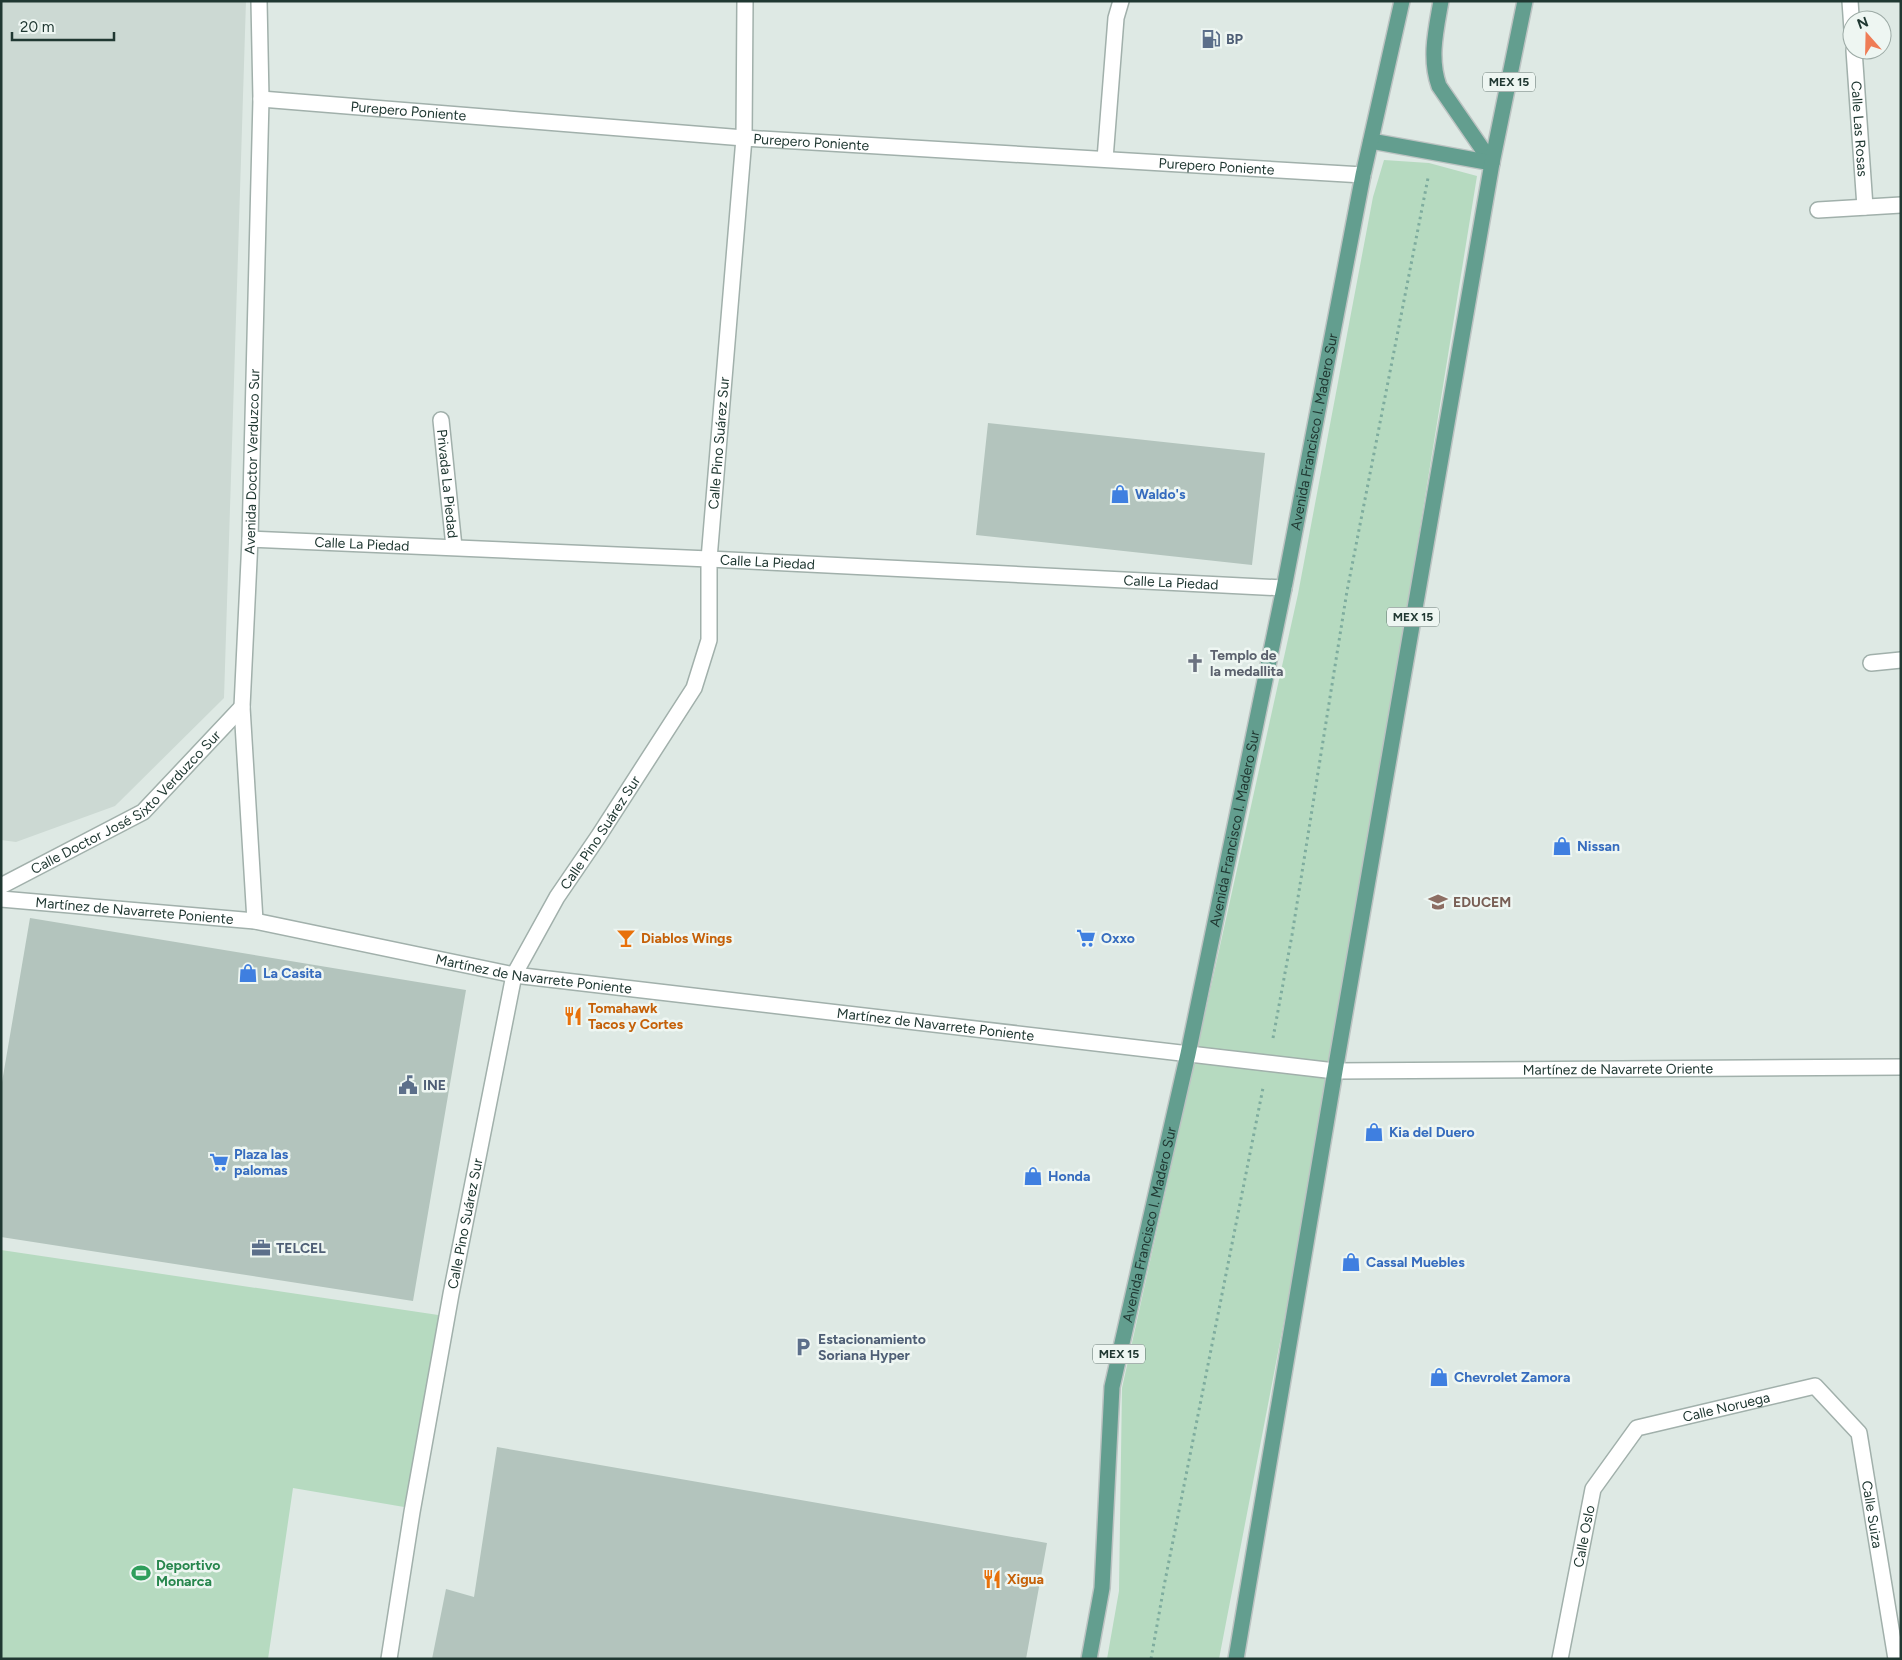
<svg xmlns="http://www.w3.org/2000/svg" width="1902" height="1660" font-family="Figtree,sans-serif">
	<rect width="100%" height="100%" fill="#dee9e4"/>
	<!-- built -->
	<path fill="#ccd9d3" d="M1,1H246L224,698L115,806L16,842L1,840Z"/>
	<!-- green -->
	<path fill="#b6dac0" d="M1384,160L1429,163L1477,176L1332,1072L1219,1659H1107L1119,1591L1122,1388L1298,594L1373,197Z
		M1,1250L445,1316L410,1508L293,1488L268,1659H1Z"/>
	<!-- building -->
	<path fill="#b3c4bd" d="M988,423L1265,453L1252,565L976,535Z
		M30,918L466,990L413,1301L1,1237V1088Z
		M497,1447L1047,1543L1026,1659H432L446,1589L474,1597Z"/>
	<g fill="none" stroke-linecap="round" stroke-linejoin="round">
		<!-- minor casing -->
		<g stroke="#a1b0ab" stroke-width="18">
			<g id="minor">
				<path d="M1850,1L1852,30"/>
				<path id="s1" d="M1854,50L1865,207"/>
				<path id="s2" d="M261,99L744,138L1363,175"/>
				<path d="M1105,159L1116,18L1121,1"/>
				<path d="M1818,210L1901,205"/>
				<path id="s3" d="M441,420L454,547"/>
				<path id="s4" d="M250,539L709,559L1284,588"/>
				<path d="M1871,663L1901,660"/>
				<path id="s5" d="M1,886L143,812L242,707"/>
				<path id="s6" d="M1,899L255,921L514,975L1335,1071L1901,1067"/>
				<path id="s7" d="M255,921L242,707L250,539L261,99L259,1"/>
				<path id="s8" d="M389,1659L412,1512L451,1294L514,975L557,897L598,837L694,688L709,640V559L744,138L745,1"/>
				<path id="s9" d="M1560,1659L1593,1489L1637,1428L1815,1386L1859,1433L1896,1659"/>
			</g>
		</g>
		<!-- major casing -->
		<g stroke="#bcc3c2" stroke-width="18">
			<g id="major">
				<path d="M1441,1C1436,30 1429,58 1439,86L1492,163"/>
				<path d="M1371,141L1492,163"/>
				<path id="s10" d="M1089,1659L1102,1588L1112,1387L1188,1054L1284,588L1363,175L1402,1"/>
				<path d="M1236,1659L1335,1071L1492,163L1525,1"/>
			</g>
		</g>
		<!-- path -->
		<path stroke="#7eac9e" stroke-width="3" stroke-dasharray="2.5 4" stroke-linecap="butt" d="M1273,1038L1292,935L1347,591L1428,178
			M1151,1659L1164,1586L1263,1088"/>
		<!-- minor -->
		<use href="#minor" stroke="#fff" stroke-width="15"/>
		<!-- major -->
		<use href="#major" stroke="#639e8f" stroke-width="15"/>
	</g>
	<!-- icons -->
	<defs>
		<g id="fuel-bare" transform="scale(1.5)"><path d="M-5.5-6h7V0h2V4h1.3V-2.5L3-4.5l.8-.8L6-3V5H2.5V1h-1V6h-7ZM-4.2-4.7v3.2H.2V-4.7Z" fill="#5c6f8a" stroke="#eef6f2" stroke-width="2.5" paint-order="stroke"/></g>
		<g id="shop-bare" transform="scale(1.5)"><path d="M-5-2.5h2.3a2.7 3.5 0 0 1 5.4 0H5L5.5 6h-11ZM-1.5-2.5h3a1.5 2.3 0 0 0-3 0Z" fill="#3f7fe0" stroke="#eef6f2" stroke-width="2.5" paint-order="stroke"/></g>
		<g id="church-bare" transform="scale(1.5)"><path d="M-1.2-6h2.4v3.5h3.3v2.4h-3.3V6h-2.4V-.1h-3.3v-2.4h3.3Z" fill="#6b7280" stroke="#eef6f2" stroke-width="2.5" paint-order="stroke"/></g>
		<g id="university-bare" transform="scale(1.5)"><path d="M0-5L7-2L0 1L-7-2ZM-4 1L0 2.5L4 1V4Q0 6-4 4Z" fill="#8d6e63" stroke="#eef6f2" stroke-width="2.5" paint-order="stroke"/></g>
		<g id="bar-bare" transform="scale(1.5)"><path d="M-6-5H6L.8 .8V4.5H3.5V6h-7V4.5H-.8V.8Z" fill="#e8710a" stroke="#eef6f2" stroke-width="2.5" paint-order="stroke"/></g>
		<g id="supermarket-bare" transform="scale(1.5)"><path d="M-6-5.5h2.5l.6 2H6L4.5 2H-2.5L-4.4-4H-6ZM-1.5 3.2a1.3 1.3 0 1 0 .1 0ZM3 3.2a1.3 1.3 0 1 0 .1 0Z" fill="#3f7fe0" stroke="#eef6f2" stroke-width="2.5" paint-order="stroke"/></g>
		<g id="restaurant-bare" transform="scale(1.5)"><path d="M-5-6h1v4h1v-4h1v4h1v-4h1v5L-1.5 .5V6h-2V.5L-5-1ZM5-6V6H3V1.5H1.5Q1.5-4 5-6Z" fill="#e8710a" stroke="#eef6f2" stroke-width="2.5" paint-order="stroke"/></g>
		<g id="civic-bare" transform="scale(1.5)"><path d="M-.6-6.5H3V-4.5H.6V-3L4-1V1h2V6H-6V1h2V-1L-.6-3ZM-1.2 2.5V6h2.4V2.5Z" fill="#5c6f8a" stroke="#eef6f2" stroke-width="2.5" paint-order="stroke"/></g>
		<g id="office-bare" transform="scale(1.5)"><path d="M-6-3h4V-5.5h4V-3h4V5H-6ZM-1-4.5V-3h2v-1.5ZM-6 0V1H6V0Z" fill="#5c6f8a" stroke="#eef6f2" stroke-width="2.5" paint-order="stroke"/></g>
		<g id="parking-bare" transform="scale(1.5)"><path d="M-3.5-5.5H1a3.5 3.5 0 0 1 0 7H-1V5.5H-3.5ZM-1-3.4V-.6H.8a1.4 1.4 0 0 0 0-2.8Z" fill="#5c6f8a" stroke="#eef6f2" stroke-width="2.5" paint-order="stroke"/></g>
		<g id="stadium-bare" transform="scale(1.5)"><path d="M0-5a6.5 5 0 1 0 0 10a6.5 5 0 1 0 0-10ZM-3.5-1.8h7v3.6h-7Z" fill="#2e9e5b" stroke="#eef6f2" stroke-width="2.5" paint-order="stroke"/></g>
	</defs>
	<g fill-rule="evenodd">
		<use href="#fuel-bare" x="1211" y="39"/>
		<use href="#shop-bare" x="1120" y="494"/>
		<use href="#church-bare" x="1195" y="663"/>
		<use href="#shop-bare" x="1562" y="846"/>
		<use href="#university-bare" x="1438" y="902"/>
		<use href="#bar-bare" x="626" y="938"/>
		<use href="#supermarket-bare" x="1086" y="938"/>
		<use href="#shop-bare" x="248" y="973"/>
		<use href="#restaurant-bare" x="573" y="1016"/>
		<use href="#civic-bare" x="408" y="1085"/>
		<use href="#shop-bare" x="1374" y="1132"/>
		<use href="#supermarket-bare" x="219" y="1162"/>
		<use href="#shop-bare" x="1033" y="1176"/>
		<use href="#office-bare" x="261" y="1248"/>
		<use href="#shop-bare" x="1351" y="1262"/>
		<use href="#parking-bare" x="803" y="1347"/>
		<use href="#shop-bare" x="1439" y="1377"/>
		<use href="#stadium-bare" x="141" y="1573"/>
		<use href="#restaurant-bare" x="992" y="1579"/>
	</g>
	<g text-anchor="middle" stroke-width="5" stroke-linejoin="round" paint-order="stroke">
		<!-- shield labels -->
		<g fill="#eef6f2" stroke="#5e716c" stroke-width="1">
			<rect x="1483" y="72.5" width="52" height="19" rx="4"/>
			<rect x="1387" y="607.5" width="52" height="19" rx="4"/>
			<rect x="1093" y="1344.5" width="52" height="19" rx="4"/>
		</g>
		<g font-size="12" font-weight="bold" fill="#203832">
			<text x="1509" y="86">MEX 15</text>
			<text x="1413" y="621">MEX 15</text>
			<text x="1119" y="1358">MEX 15</text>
		</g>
		<!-- service labels -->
		<g font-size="14" font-weight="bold" fill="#4e5e75" stroke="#eef6f2" text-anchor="start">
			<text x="1226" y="44">BP</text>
			<text x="423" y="1090">INE</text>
			<text x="276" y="1253">TELCEL</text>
			<text x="818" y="1344">Estacionamiento<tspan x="818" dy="16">Soriana Hyper</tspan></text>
		</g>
		<!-- street labels -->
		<g font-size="14" fill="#203832" stroke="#eef6f2">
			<text dy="5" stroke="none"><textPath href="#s2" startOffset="148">Purepero Poniente</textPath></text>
			<text dy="5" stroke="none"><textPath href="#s1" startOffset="79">Calle Las Rosas</textPath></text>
			<text dy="5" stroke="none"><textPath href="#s2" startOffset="552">Purepero Poniente</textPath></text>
			<text dy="5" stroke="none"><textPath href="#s2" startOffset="958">Purepero Poniente</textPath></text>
			<text dy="5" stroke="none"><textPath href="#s10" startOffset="1250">Avenida Francisco I. Madero Sur</textPath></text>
			<text dy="5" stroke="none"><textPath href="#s8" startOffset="1282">Calle Pino Suárez Sur</textPath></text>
			<text dy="5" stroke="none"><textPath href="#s7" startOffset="460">Avenida Doctor Verduzco Sur</textPath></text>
			<text dy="5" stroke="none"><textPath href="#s3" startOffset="64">Privada La Piedad</textPath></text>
			<text dy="5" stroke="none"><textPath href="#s4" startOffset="112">Calle La Piedad</textPath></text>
			<text dy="5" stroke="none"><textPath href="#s4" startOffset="518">Calle La Piedad</textPath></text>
			<text dy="5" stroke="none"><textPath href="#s4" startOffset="922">Calle La Piedad</textPath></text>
			<text dy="5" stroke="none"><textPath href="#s5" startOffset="152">Calle Doctor José Sixto Verduzco Sur</textPath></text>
			<text dy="5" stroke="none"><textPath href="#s10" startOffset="845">Avenida Francisco I. Madero Sur</textPath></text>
			<text dy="5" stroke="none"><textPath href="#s8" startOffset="862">Calle Pino Suárez Sur</textPath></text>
			<text dy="5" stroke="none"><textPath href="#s6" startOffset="134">Martínez de Navarrete Poniente</textPath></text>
			<text dy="5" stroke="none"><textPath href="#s6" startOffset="539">Martínez de Navarrete Poniente</textPath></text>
			<text dy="5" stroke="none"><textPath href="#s6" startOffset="944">Martínez de Navarrete Poniente</textPath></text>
			<text dy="5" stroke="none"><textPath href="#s6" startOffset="1629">Martínez de Navarrete Oriente</textPath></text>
			<text dy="5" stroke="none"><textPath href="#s8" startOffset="442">Calle Pino Suárez Sur</textPath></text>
			<text dy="5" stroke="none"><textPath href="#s10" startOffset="440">Avenida Francisco I. Madero Sur</textPath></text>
			<text dy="5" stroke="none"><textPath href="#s9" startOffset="340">Calle Noruega</textPath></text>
			<text dy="5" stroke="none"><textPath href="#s9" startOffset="578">Calle Suiza</textPath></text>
			<text dy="5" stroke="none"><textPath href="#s9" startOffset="125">Calle Oslo</textPath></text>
		</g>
		<!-- shop labels -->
		<g font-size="14" font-weight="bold" fill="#366cbe" stroke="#eef6f2" text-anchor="start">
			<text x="1135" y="499">Waldo's</text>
			<text x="1577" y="851">Nissan</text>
			<text x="1101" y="943">Oxxo</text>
			<text x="263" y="978">La Casita</text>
			<text x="1389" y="1137">Kia del Duero</text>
			<text x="234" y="1159">Plaza las<tspan x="234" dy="16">palomas</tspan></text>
			<text x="1048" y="1181">Honda</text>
			<text x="1366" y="1267">Cassal Muebles</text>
			<text x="1454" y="1382">Chevrolet Zamora</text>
		</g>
		<!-- worship labels -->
		<g font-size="14" font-weight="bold" fill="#5b616d" stroke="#eef6f2" text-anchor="start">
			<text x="1210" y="660">Templo de<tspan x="1210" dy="16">la medallita</tspan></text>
		</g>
		<!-- education labels -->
		<g font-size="14" font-weight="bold" fill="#785e54" stroke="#eef6f2" text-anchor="start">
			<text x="1453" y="907">EDUCEM</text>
		</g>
		<!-- food labels -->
		<g font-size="14" font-weight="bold" fill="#c56008" stroke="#eef6f2" text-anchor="start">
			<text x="641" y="943">Diablos Wings</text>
			<text x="588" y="1013">Tomahawk<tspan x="588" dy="16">Tacos y Cortes</tspan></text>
			<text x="1007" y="1584">Xigua</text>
		</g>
		<!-- leisure labels -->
		<g font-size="14" font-weight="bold" fill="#27864d" stroke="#eef6f2" text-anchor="start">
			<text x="156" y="1570">Deportivo<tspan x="156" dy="16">Monarca</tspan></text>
		</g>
	</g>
	<!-- border -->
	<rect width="1902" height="1660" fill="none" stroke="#203832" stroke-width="5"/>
	<!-- north arrow -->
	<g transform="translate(1867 35) rotate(340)"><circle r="24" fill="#eef6f2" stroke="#9caaa5"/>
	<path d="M0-4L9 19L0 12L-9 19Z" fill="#ef7c56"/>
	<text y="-8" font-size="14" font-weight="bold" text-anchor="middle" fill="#203832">N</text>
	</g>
	<!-- scale -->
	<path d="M12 32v8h102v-8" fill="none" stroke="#203832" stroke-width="2.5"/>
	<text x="20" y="32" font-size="15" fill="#203832" stroke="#eef6f2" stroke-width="4" paint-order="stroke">20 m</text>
</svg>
